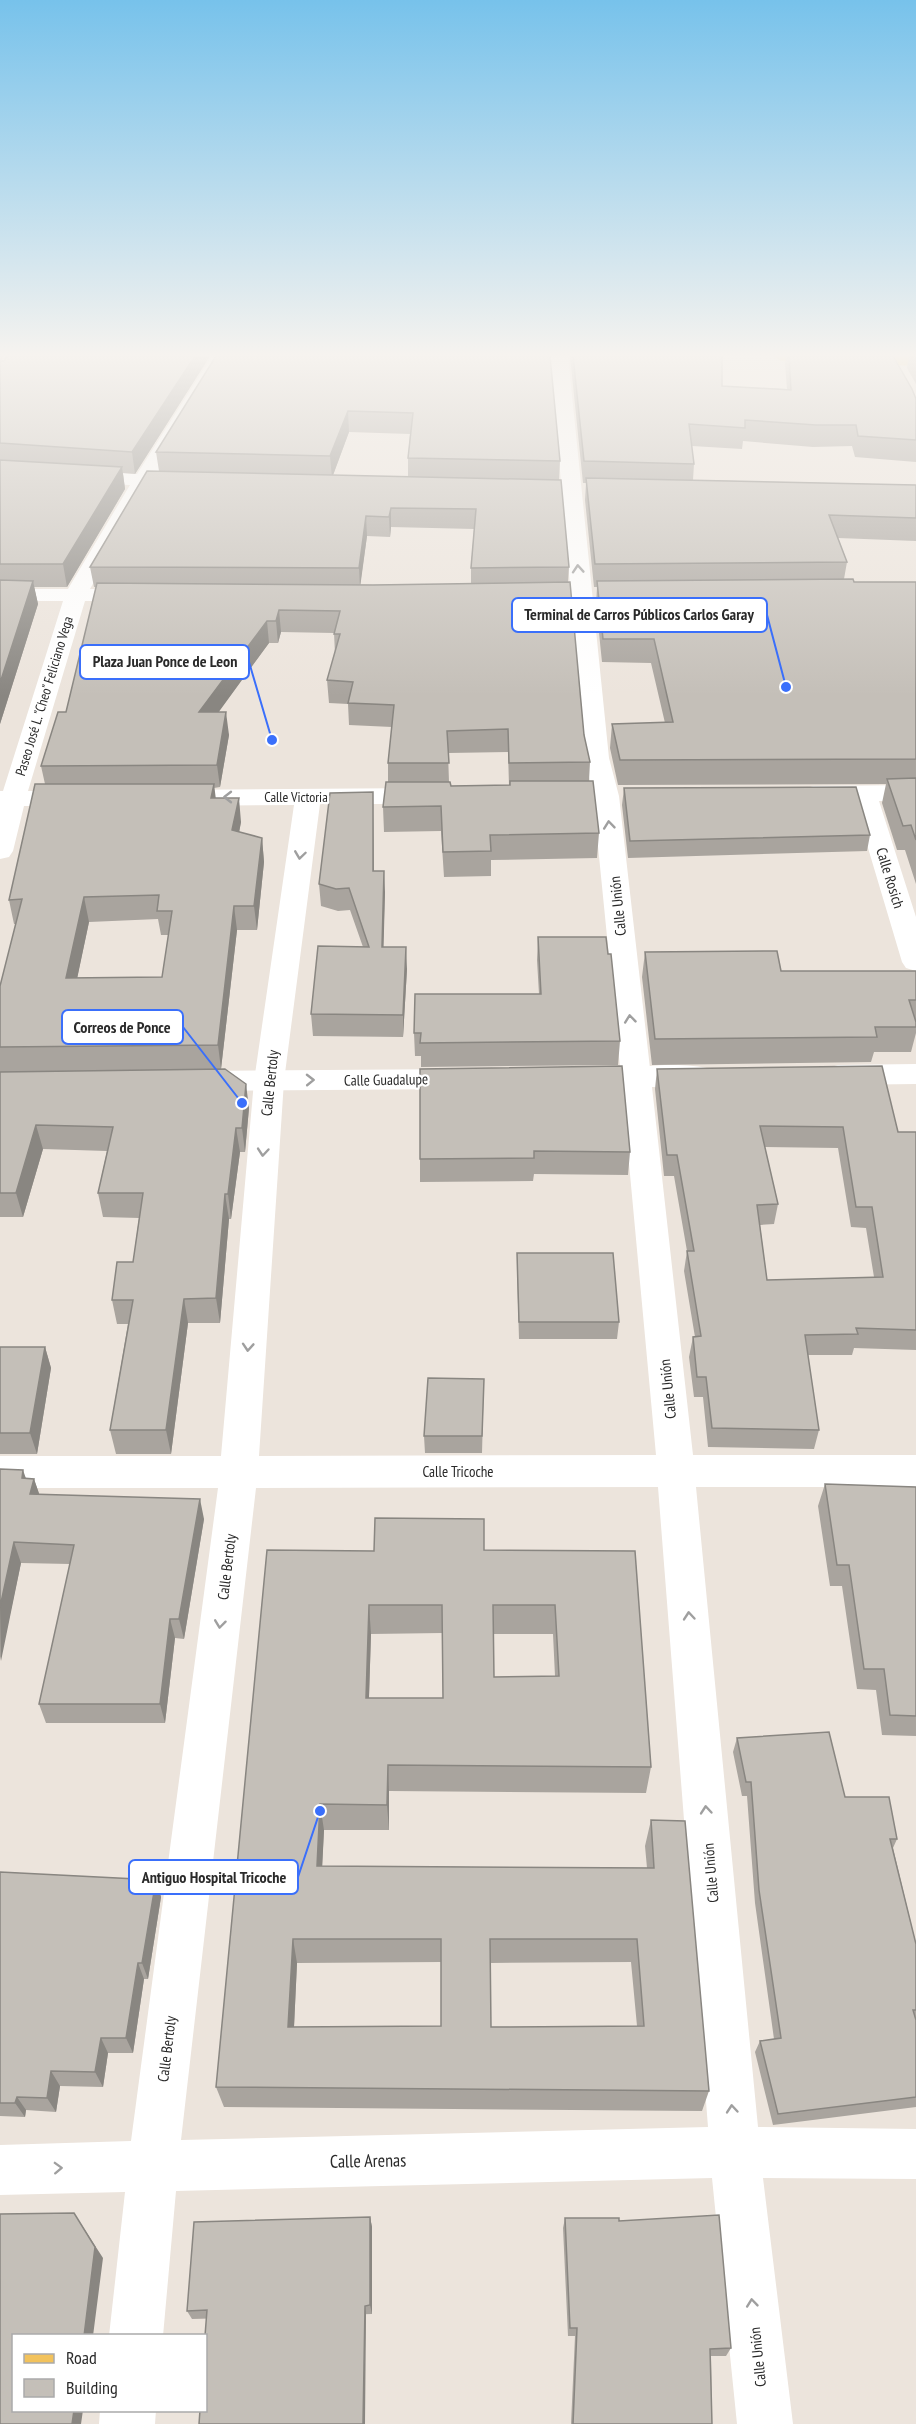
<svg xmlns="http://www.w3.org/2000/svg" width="916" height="2424" font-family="'PT Sans Narrow',sans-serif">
	<rect width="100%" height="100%" fill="#ece4dc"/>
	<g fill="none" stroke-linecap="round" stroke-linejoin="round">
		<!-- street -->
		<path fill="#fff" fill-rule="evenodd" d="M212,356H229L156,475L191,478L194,482L191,486H149L90,589H139L147,590L150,595L147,600L139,601H85L28,791L77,790L86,793L90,798L86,803L77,806H24L13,851L9,857L0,859V791H3L63,601H0V589H68L130,485L0,479V467L137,474Z
			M916,785V801H879L916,917V971L906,968L902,962L854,801L813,802L804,799L800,794L804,789L813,786Z
			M428,788L437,791L441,796L437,801L428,804H320L284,1081L259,1456L656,1455L621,1077L625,1070C647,1064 689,1063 711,1069L715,1076L711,1083L700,1086L652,1087L693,1455H916V1487H696L758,2127L916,2129V2179L763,2178L793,2424H737L712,2178L176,2191L163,2336H109L125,2192L0,2195V2145L131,2141L218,1488H0V1456H221L254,1081L294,805L171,806L162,803L158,798L162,793L171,790ZM658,1487L708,2127L181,2140L256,1488Z
			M916,1064V1084L838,1085L827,1082L823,1075L827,1068L838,1065Z
			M100,2410H156L155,2424H99Z"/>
		<!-- secondary -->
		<path fill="#fff" fill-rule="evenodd" d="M550,356H568L609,758L619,796L651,1077L647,1084C624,1091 592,1092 569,1085L565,1078L569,1071L580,1068L620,1067L593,796L585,758Z
			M465,1069L476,1072L480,1079L476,1086L465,1089L199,1091L188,1088L184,1081L188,1074L199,1071Z"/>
		<!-- primary -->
		<path fill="#f2c25c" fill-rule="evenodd" d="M773,356H916V366L781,361Z"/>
	</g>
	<!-- wall -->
	<path fill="#a9a49e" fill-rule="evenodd" d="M0,356H4L0,361L210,356L135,474L123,473L125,489L67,587H34L38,604L0,724Z
		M550,356L560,461L559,480L569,567L568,582L584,735L590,762L589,781L599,833L597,858L491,860V876L444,877L441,831L384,832L383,807L388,782V763L392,727L349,725L348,704L329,703L327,680L335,654L334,633L281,632L278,643H269L218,712L229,735L220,787L214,788L215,798L241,822L239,832L262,838L264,862L257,930H237L221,1069L249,1108L245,1152H240L231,1219H229L220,1323H188L171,1454H116L110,1430L128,1324H117L112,1300L133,1262L139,1218L103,1217L98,1193L107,1151L43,1149L23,1217H0V986L16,924H14L9,900L45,784L41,766L66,712L96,587H94L90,567L159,471L156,452ZM349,432L410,434L408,458V477L333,475ZM391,527L474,529L471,568V584L360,585L367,536L390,537ZM508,752L509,785L451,786L449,782L448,753ZM158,919L161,935H169L162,977L77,978L89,922Z
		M570,356H722V386L787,389L785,363L786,356H893L916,399V462L855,457L852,446L813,447L743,441L742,449L692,446L694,464L693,480L916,485V541L838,538L847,562L844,579L854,582H916V884L905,850H897L882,803L886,784L618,785L610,748L612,724L665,723L651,663L602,662L596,604L597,587H594L585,500L586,483H583Z
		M909,356H916V384L907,368Z
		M624,788L870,835L867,851L628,858L622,805Z
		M373,792L374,871L385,892L383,947L407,969L403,1037L313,1036L311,1014L363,947L350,910L338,911L321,906L319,884Z
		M538,937L608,954L620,1041L618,1065L421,1067V1056H415L414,1033L539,994L537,960Z
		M645,952L781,971H916V1033L911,1052H874L871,1062L652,1065L642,977Z
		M420,1069L630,1152L628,1175L534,1174L533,1181L420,1182Z
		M657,1069L898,1132H916V1350L854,1348L852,1355H808L819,1430L814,1449L708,1447L703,1397H694L689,1357L693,1337H695L684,1271L687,1251L674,1176H664L655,1089ZM765,1147L838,1148L851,1227L866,1228L874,1277L767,1280L760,1225L774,1224L778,1204Z
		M517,1253L619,1322L617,1339H519L517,1270Z
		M0,1347H45L51,1368L37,1454H0Z
		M484,1379L482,1453H425L424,1436Z
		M0,1469L26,1478L34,1479L39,1494L204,1519L184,1639L175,1638L165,1723H46L39,1704L70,1564L21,1563L0,1661Z
		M825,1484L916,1487V1736L882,1735L876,1690L857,1689L842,1586H830L818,1506Z
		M484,1550L635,1551L651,1767L646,1793L389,1791V1830H324L322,1866L647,1868L645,1846L651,1820L709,2091L702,2111L224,2107L216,2087L374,1551ZM442,1633L443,1698H369L371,1634ZM493,1634H553L555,1676L494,1677ZM441,1962V2026L294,2027L297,1963ZM631,1962L637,2026L491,2027L490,1963Z
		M737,1738L845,1797L897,1839L893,1848L916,1944V2107L773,2125L755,2052L760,2041L774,2039L755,1903L747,1796H742L733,1752Z
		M0,1872L156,1880L161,1897L148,1979H144L133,2053H108L103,2087L60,2086L56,2112L26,2110L25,2117L0,2116Z
		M370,2217L372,2227V2314L192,2319L187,2311Z
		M565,2218L619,2221L731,2348L726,2356H711L712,2424H571L575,2336H568L563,2228Z"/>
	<!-- shaded-wall -->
	<path fill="#898681" d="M195,356H210L135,474L132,452Z
		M348,411L349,432L332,478L330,456Z
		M122,467L125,489L67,587L63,564Z
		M391,508V527L390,537L389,517Z
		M366,516L367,536L360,588L359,568Z
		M33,581L38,604L0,724V683Z
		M279,610L281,632L278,643L276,621Z
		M267,621L269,643L202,735L199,712Z
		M226,712L229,735L220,787L217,765Z
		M214,784L217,808L211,798Z
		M373,792V814L374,892L373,871Z
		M239,798L241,822L235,854L232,830Z
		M262,838L264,862L257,930L254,906Z
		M384,871L385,892L383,969L382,947Z
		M84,897L89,922L72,1003L66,978Z
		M234,906L237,930L221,1069L218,1045Z
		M406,947L407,969L403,1037V1015Z
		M246,1084L249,1108L245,1152L242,1128Z
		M36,1125L43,1149L23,1217L16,1193Z
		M236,1128L240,1152L231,1219L228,1194Z
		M225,1194L229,1219L220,1323L216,1298Z
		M184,1299L188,1323L171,1454L166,1430Z
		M45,1347L51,1368L37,1454L30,1433Z
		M23,1470L30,1490L22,1478Z
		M34,1479L41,1499L30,1494Z
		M200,1499L204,1519L184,1639L179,1619Z
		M14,1542L21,1563L1,1661L0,1607Z
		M369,1605L371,1634L368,1726L366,1698Z
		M170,1619L175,1638L165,1723L160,1704Z
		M388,1765L389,1791V1830L387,1805Z
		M320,1804L324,1830L321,1891L317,1866Z
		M156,1880L161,1897L148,1979L142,1963Z
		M293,1939L297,1963L293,2048L288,2027Z
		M138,1963L144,1979L133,2053L126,2038Z
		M101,2038L108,2053L103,2087L95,2072Z
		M51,2071L60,2086L56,2112L47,2098Z
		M17,2097L26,2110L25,2117L15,2103Z
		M74,2213L103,2258L93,2336H84Z
		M370,2217L372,2227V2314L370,2305Z
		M365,2306L366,2314L365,2424H363Z
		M74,2410H83L81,2424H72Z"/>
	<!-- building -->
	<path fill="#c4bfb8" stroke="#898681" stroke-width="1.5" fill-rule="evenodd" d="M7,356H195L132,452L0,443V361H4Z
		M216,356H550L560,461L408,458L413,413L348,411L330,456L156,452Z
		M573,356H722V386L791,390L789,356H893L912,389L916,399V440L858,436L856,425H816L745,420V428L689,424L694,464L584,461Z
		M0,460L122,467L63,564H0Z
		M147,471L561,480L569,567L471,568L476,509L391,508L389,517L366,516L359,568L90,567Z
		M586,478L916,485V518L829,515L847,562L595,564Z
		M853,579L854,582H916V759L620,760L612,724L673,722L654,639H603L597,581Z
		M0,580L33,581L0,683Z
		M570,582L584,735L590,762L509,763L508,729L447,731L449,763H388L394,705L348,703L353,682L327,680L340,634H334L340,611L279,610L276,621H267L199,712H226L217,765L41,766L58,712H66L97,583L373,585Z
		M916,778V840L911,825L903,826L887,779Z
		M510,781H593L599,833L490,835L491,851L443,852L441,806L383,807L386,782H450L451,786L510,785Z
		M35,784H214L211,798H239L232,830L262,838L254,906H234L218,1045L0,1047V986L22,899L9,900ZM159,895L157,911H172L162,977L66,978L84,897Z
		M856,787L870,835L630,841L624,788Z
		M373,792V871H384L382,947H406L403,1015L311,1014L318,946L369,947L349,888L336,889L319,884L330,793Z
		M538,937H606L608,954H611L620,1041L420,1043L421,1033H414L415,994H541Z
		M777,951L781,971H916V1000H909L916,1022V1027H875L877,1037L655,1039L645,952Z
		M622,1066L630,1152L534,1151V1158L420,1159V1069Z
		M882,1066L898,1132H916V1330L856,1328L858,1334L805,1335L819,1430L712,1428L706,1377H697L693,1337L701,1336L687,1251H694L677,1155H667L657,1069ZM760,1126L843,1127L856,1207H872L883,1277L767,1280L757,1205L778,1204Z
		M225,1069L246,1084L242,1128H236L228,1194H225L216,1298L184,1299L166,1430H110L133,1300H112L117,1262H133L143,1193H98L113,1127L36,1125L16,1193H0V1072Z
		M517,1253H613L619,1322H519Z
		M0,1347H45L30,1433H0Z
		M428,1378L484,1379L482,1436H424Z
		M0,1469L23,1470L22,1478L34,1479L30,1494L200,1499L179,1619H170L160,1704H39L74,1545L14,1542L0,1607Z
		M825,1484L916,1487V1716L890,1715L884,1669H864L849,1565H837Z
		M375,1518L484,1519V1550L635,1551L651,1767L388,1765L387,1805L320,1804L317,1866L654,1868L651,1820L685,1821L709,2091L216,2087L267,1550L374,1551ZM369,1605H442L443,1698H366ZM493,1605H555L559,1676L494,1677ZM293,1939H441V2026L288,2027ZM490,1939H637L644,2026L491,2027Z
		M829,1732L845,1797H889L897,1839H890L916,1944V2010H913L916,2020V2097L778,2114L760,2041L781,2038L759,1890L751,1782H746L737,1738Z
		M0,1872L156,1880L142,1963H138L126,2038H101L95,2072L51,2071L47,2098L17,2097L15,2103H0Z
		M74,2213L95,2247L84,2336H14V2410H74L72,2424H0V2214Z
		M719,2215L731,2348L710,2349L712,2424H573L577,2328H570L565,2218H619V2221Z
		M370,2217V2305L365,2306L363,2424H199L200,2410H206L205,2336L207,2310L187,2311L194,2222Z"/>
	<!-- one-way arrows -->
	<defs><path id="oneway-chevron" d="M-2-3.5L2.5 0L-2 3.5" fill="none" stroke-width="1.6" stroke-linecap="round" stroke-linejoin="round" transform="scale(1.5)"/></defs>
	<g stroke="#9f9f9f">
		<use href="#oneway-chevron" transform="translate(578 569) rotate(-94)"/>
		<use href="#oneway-chevron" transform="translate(228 797) rotate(180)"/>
		<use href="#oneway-chevron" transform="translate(609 825) rotate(-96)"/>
		<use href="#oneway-chevron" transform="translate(300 855) rotate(98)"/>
		<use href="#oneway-chevron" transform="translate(630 1019) rotate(-96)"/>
		<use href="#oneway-chevron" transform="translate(310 1080) rotate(-1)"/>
		<use href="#oneway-chevron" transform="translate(263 1152) rotate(95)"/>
		<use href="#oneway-chevron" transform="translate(248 1347) rotate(94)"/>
		<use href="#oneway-chevron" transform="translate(689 1616) rotate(-95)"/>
		<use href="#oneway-chevron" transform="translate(220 1624) rotate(97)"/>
		<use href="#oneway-chevron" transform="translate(706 1810) rotate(-95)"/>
		<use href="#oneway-chevron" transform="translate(732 2109) rotate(-95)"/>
		<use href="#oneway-chevron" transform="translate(58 2168) rotate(-2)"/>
		<use href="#oneway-chevron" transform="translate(752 2303) rotate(-96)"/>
	</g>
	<!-- sky -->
	<linearGradient id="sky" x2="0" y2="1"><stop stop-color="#77c2eb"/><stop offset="0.51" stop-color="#f6f3ef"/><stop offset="1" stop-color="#f6f3ef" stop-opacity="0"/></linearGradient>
	<rect width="916" height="696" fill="url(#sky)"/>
	<g text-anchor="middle" stroke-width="4.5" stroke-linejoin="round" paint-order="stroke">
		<!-- far-street labels -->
		<g font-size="14" fill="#2a2a2a" stroke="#fff">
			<text transform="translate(44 696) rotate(-73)" y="5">Paseo José L. "Cheo" Feliciano Vega</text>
			<text x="296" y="802">Calle Victoria</text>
		</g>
		<!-- street labels -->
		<g font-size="15" fill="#2a2a2a" stroke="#fff">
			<text transform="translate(890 878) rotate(73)" y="5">Calle Rosich</text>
			<text transform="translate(618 906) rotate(-96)" y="5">Calle Unión</text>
			<text transform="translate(386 1080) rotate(-1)" y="5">Calle Guadalupe</text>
			<text transform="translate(270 1083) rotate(-84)" y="5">Calle Bertoly</text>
			<text transform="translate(668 1389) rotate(-96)" y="5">Calle Unión</text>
			<text x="458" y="1477">Calle Tricoche</text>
			<text transform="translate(227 1567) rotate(-83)" y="5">Calle Bertoly</text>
			<text transform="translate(711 1873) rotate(-95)" y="5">Calle Unión</text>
			<text transform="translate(167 2049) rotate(-83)" y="5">Calle Bertoly</text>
			<text transform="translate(758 2357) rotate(-96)" y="5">Calle Unión</text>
		</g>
		<!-- near-street labels -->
		<g font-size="18" fill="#2a2a2a" stroke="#fff">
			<text transform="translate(368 2161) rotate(-1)" y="6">Calle Arenas</text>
		</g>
	</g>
	<!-- callouts -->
	<path fill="none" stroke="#3a6ffb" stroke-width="2" d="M786 687L767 615M272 740L249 662M242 1103L183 1027M320 1811L298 1877"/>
	<g fill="#3a6ffb" stroke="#fff" stroke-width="2">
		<circle cx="786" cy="687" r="6"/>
		<circle cx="272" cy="740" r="6"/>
		<circle cx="242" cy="1103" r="6"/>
		<circle cx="320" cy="1811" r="6"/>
	</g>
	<g fill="#fff" stroke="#3a6ffb" stroke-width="2">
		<rect x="512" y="598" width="255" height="34" rx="6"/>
		<rect x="80" y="645" width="169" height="34" rx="6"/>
		<rect x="62" y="1010" width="121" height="34" rx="6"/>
		<rect x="129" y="1860" width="169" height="34" rx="6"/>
	</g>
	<g font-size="16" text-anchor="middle" font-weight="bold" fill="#2a2a2a">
		<text x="639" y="620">Terminal de Carros Públicos Carlos Garay</text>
		<text x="165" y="667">Plaza Juan Ponce de Leon</text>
		<text x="122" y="1033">Correos de Ponce</text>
		<text x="214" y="1883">Antiguo Hospital Tricoche</text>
	</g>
	<!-- legend -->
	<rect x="12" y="2334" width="195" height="78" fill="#ffffff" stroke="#aaaaaa" stroke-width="1.5"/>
	<rect x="24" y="2354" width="30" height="9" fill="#f2c25c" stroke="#aaaaaa" stroke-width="1.5"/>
	<text x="66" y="2364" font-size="18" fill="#2a2a2a">Road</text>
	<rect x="24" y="2379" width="30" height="18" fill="#c4bfb8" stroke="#aaaaaa" stroke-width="1.5"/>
	<text x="66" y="2394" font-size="18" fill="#2a2a2a">Building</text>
</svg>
